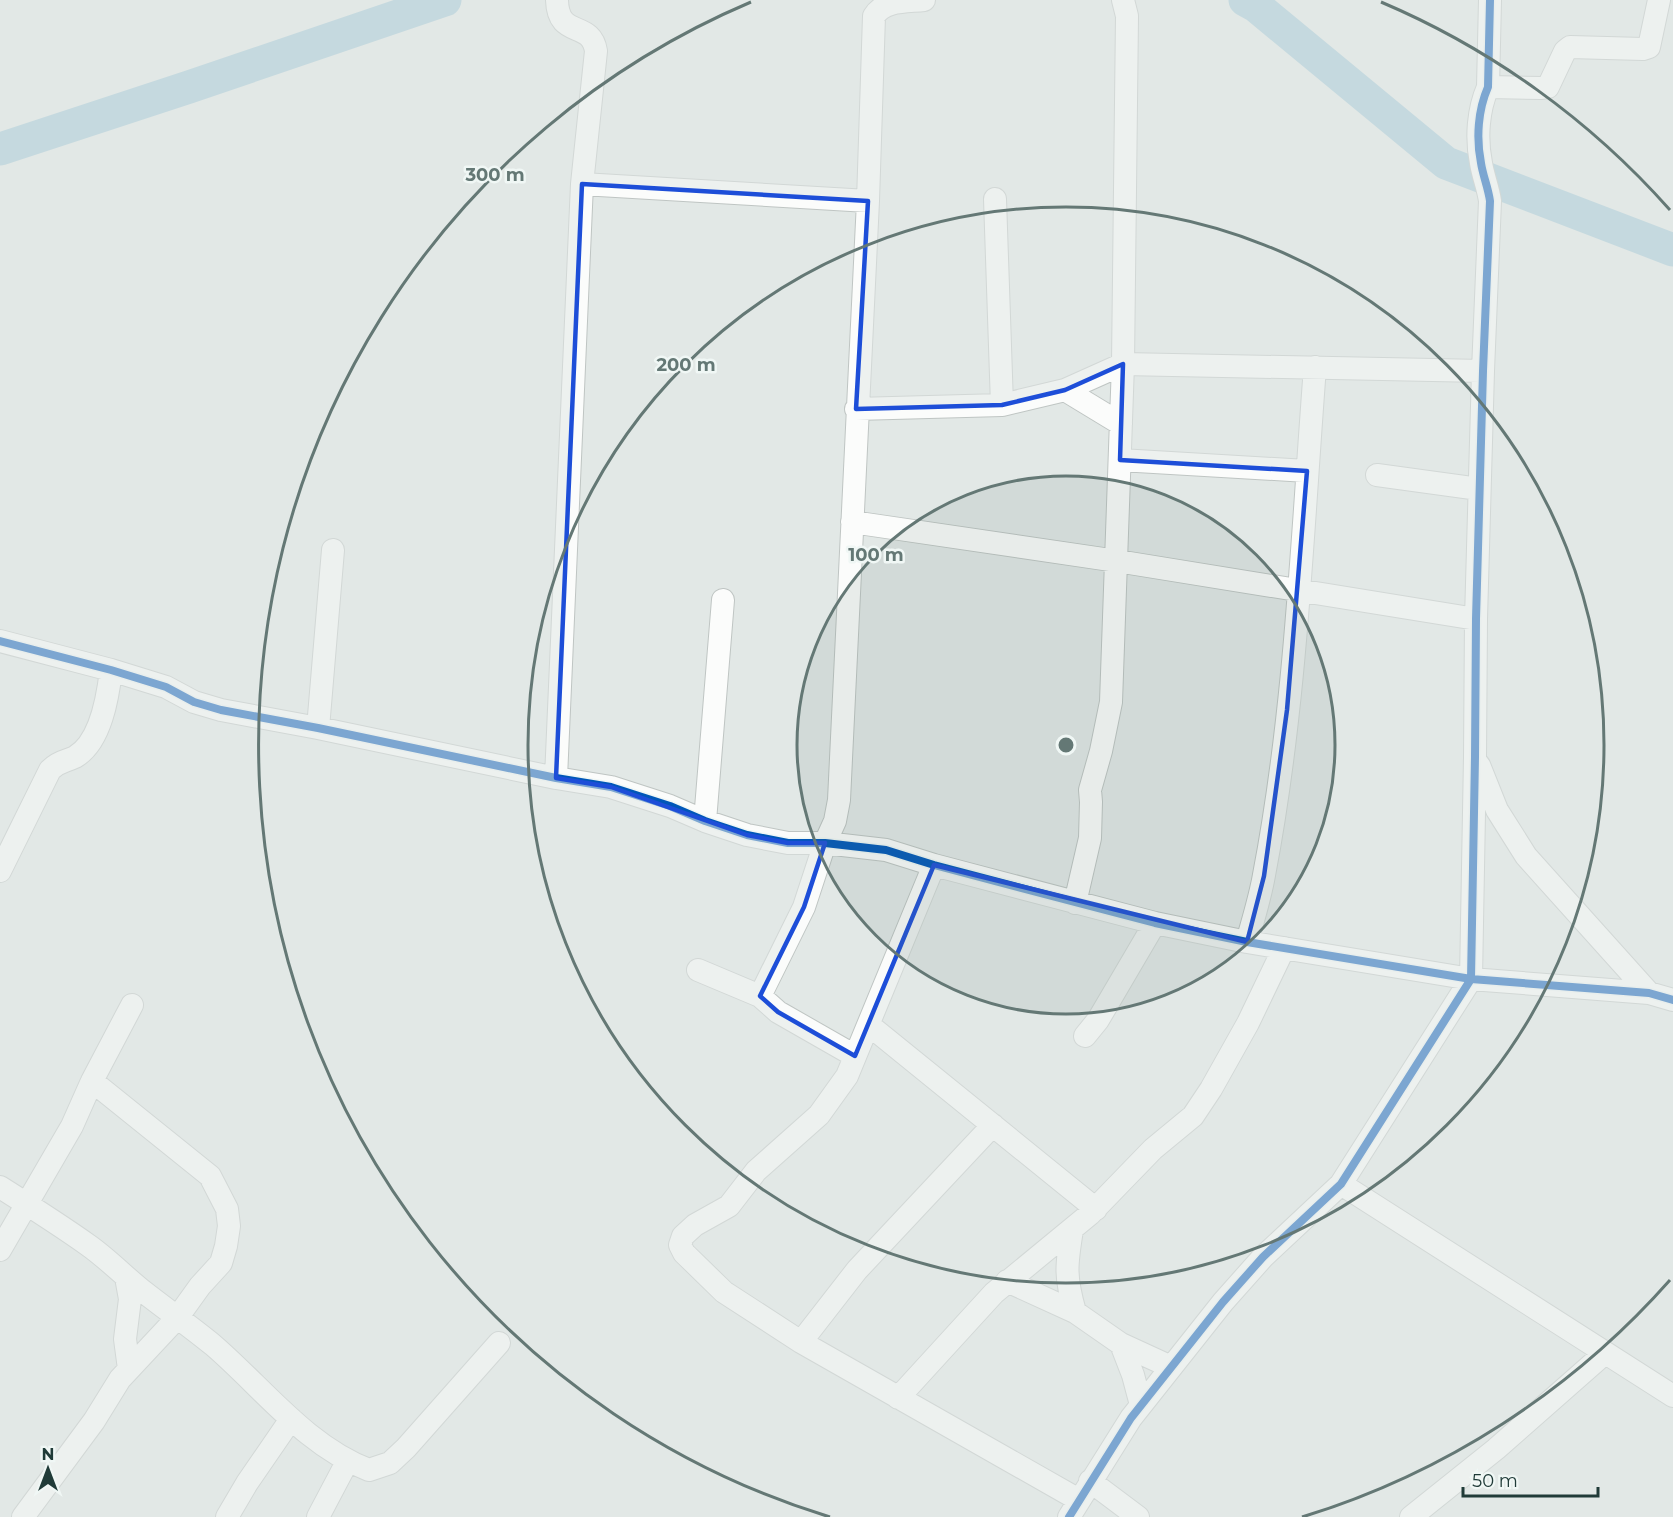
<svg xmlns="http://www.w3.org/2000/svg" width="1673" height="1517" font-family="Montserrat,sans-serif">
	<rect width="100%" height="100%" fill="#e2e8e6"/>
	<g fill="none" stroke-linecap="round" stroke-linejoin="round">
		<!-- river -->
		<path stroke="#a2c8d7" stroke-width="33" d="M1245,0L1256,6L1446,163L1673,250
			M0,149L189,87L445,0"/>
		<!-- minor casing -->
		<g stroke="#bfc5c3" stroke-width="24">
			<path id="minor" d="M1488,87L1542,88L1548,87L1565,51L1570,47L1643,49L1649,47L1659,0
				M582,184L868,201
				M995,199L1002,405
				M1065,390L1121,424
				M856,409L1002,405L1065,390L1123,364L1483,371
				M1120,460L1307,471
				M1377,475L1479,489
				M852,522L1117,561L1476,619
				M0,641L111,670L166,687L194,702L221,710L318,728L556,778L611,787L670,806L705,821L747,835L788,843H825L886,850L934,865L1155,923L1247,942L1471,979L1649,993L1673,1000
				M318,728L333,550
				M1479,765L1497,810L1526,856L1649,993
				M556,778L582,184L596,51C591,19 558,40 557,0
				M705,821L723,600
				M934,865L847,1076L819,1115L756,1171L729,1206L695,1225L683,1236L680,1245L684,1253L724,1292L801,1342L1079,1500
				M0,871L50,770C60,760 65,762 75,757C101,742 108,696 111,670
				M1075,903L1090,838L1091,802L1090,790L1101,751L1111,702L1123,364L1127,16L1123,0
				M1247,942C1253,920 1260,898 1264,875C1296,708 1302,536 1315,367
				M698,970L760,996L778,1012L855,1056
				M760,996L804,907L825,843L835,821L839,800L868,201L874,16C884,0 906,2 924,0
				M869,1025L1096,1209
				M1085,1036L1098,1020L1155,923
				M1341,1184L1673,1396
				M0,1187C30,1206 60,1225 88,1245C108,1259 125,1277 144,1292C167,1310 191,1327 213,1345C263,1388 306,1446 369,1470L390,1463L406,1448L499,1343
				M1072,1230C1066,1266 1065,1277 1075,1312
				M0,1250L72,1126L92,1081L132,1005
				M126,1277L130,1299L125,1339L129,1369
				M1007,1281L1075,1312L1121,1344L1171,1367
				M801,1342L857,1270L993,1125
				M1121,1344L1133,1375L1141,1405
				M898,1398L994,1293L1090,1214L1153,1149L1193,1116L1211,1089L1248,1023L1284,948
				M1090,1481L1138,1517
				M23,1517L94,1421L120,1379L177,1318L200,1286L221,1263L226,1246L229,1226L227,1209L210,1176L92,1081
				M227,1517L247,1483L291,1419
				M318,1517L347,1462
				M1069,1517L1131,1418L1223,1302L1263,1257L1341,1184L1471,979L1475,757L1476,619L1483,371L1490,201C1488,187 1483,176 1481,163C1476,138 1478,110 1488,87L1490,0
				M1411,1517L1496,1449L1605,1353"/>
		</g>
		<!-- minor -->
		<use href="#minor" stroke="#fbfcfb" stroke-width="22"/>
		<!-- cycleway casing -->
		<g stroke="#f0f7f5" stroke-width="11">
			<path id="cycleway" d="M0,641L111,670L166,687L194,702L221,710L318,728L556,778L611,787L670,806L705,821L747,835L788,843H825L886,850L934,865L1155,923L1247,942L1471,979L1649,993L1673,1000
				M1069,1517L1131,1418L1223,1302L1263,1257L1341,1184L1471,979L1475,757L1476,619L1483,371L1490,201C1488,187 1483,176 1481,163C1476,138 1478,110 1488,87L1490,0"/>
		</g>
		<!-- cycleway -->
		<use href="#cycleway" stroke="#0057b8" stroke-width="8"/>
	</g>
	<!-- marked area -->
	<path d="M0 0H1673V1517H0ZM582,184L868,201L856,409L1002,405L1065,390L1123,364L1120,460L1307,471L1287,710L1264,876L1247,942L934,865L855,1056L778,1012L760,996L804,907L825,843H788L747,835L611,787L556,778Z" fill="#e2e8e6" fill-opacity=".55" fill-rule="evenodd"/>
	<path fill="none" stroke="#1d4ed8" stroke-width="4.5" stroke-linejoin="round" d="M582,184L868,201L856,409L1002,405L1065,390L1123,364L1120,460L1307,471L1287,710L1264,876L1247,942L934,865L855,1056L778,1012L760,996L804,907L825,843H788L747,835L611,787L556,778Z"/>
	<!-- distance rings -->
	<circle cx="1066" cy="745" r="269" fill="#647875" fill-opacity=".12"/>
	<g fill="none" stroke="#647875" stroke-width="3">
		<circle cx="1066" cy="745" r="269"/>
		<circle cx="1066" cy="745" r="538"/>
		<path d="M1670 1280A807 807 0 0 1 1302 1517M830 1517A807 807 0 0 1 751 2M1381 2A807 807 0 0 1 1670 210"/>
	</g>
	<circle cx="1066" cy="745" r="9" fill="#647875" stroke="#f0f7f5" stroke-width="3"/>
	<g font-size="18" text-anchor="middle" font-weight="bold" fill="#647875" stroke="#f0f7f5" stroke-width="5" stroke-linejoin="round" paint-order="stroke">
		<text x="495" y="181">300 m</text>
		<text x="686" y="371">200 m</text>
		<text x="876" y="561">100 m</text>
	</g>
	<!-- north arrow -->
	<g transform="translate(48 1469)" stroke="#f0f7f5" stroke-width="4.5" paint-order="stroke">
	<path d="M0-4.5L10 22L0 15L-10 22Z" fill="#203b38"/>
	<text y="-9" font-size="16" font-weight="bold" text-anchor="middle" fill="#203b38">N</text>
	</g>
	<!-- scale -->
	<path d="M1463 1487v9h135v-9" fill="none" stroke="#203b38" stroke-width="3"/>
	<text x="1472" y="1487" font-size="18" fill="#203b38" stroke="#f0f7f5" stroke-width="4.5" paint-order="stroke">50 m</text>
</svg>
